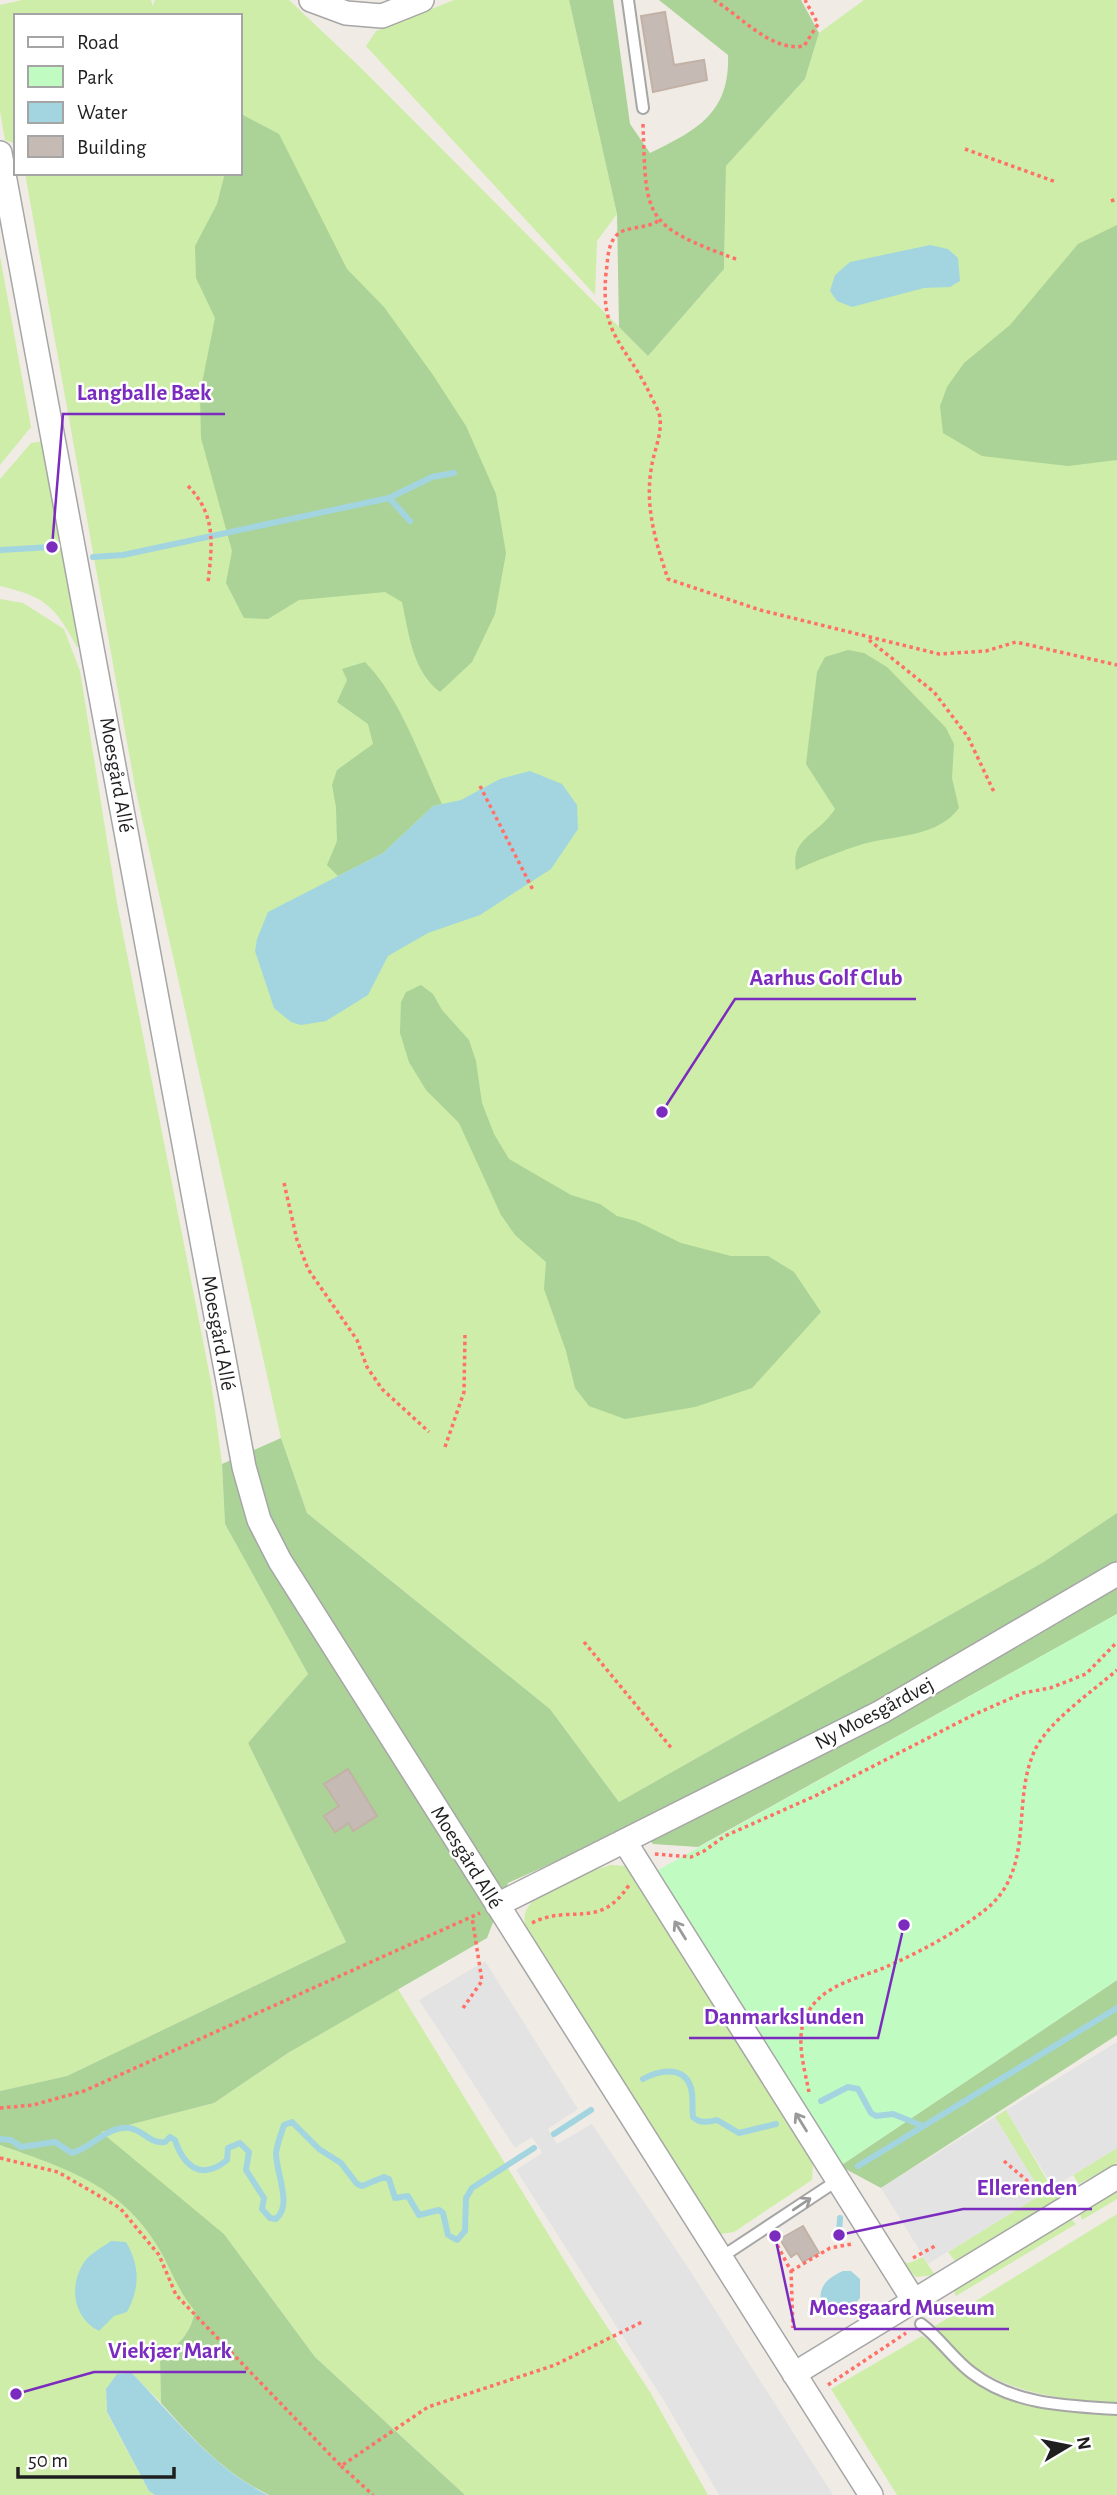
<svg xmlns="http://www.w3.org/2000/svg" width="1117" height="2495" font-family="'Alegreya Sans',sans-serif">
	<rect width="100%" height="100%" fill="#f0ece5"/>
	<!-- grass -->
	<path fill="#cdeda8" d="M22,0H151L153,6L155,0H289L361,68L648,356L724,269L726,166L805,79L819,33L864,0H1117V1513L1042,1563L619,1802L550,1709L307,1513L281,1438L135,787L25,173H240V16H16V144L5,140L0,111V5Z
		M454,0H569L617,214L597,241L595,295L366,46L376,31Z
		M0,256L31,427L0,465Z
		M44,441L83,646L77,647C55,607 47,597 0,586V479L31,443Z
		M0,599L23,603L64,629L80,671L117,903L212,1387L222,1464L225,1524L308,1674L248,1743L346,1942L67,2076L0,2091Z
		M611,1865L625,1866L634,1878L813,2159L812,2180L734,2232L720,2234L715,2230L527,1932C523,1919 523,1911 533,1901L588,1872Z
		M398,1989L577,2281L650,2392L708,2495H465L315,2357L224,2234L100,2132L214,2103L288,2053Z
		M1006,2110L1058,2199L955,2261L948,2252L1042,2194L995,2117Z
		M0,2145C66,2169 117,2182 157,2245C171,2268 178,2290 196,2311C191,2334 178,2345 160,2359L161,2403L132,2373L106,2389L107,2413L149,2491L155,2495H0Z
		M1117,2148V2163L1079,2184L1073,2175Z
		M1117,2188V2199L1082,2220L1079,2211Z
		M1117,2214V2403C1048,2399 977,2390 935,2326Z
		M1069,2217L1076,2224L956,2296L953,2289Z
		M923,2257L935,2275L916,2277L900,2261L909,2263Z
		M922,2336C942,2346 956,2370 975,2382C1018,2409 1068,2412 1117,2414V2495H897L831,2389Z"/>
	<!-- forest -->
	<path fill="#abd297" d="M569,0H613L630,124L650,153C697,130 730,113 728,55L659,0H801L819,33L805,79L726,166L724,269L648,356L619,327L617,214Z
		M241,114L279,134L347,269L384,307L433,375L466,426L496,494L506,553L495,614L472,662L440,692C412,670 409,634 402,602L385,592L299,600L268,619L244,618L226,583L232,551L201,438L200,393L215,318L196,278L195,246L217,204L225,173H240Z
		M1117,225V460L1068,466L982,456L943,433L940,406L947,387L964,363L1010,325L1078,244Z
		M848,650L864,653L887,667L946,728L954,744L952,778L959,808C938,837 896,835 863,844C841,851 817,860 796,870C790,837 818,836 835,809L806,764L817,672L825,657Z
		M365,662C401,699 420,758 442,804L433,806L383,853L338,876L327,865L337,841L336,807L332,785L337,770L373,744L368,724L337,702L347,680L342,669Z
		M421,985L433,994L442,1010L469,1040L476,1061L482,1103L494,1134L509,1159L571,1195L600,1204L617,1216L636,1221L681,1243L731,1256H768L794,1272L821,1312L752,1388L695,1407L625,1419L589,1406L575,1388L566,1351L544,1289L546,1262L515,1235L501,1215L459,1123L426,1090L409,1062L400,1033L401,1002L406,992Z
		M281,1438L307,1513L550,1709L619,1802L1042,1563L1117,1513V1614L698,1847L653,1844L637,1825L508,1883L487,1938L288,2053L214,2103L101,2132L224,2234L315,2357L465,2495H269C225,2474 193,2439 161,2403L160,2359C178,2345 191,2334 195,2311C178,2291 171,2269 158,2247C120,2184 64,2168 0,2145V2091L67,2076L346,1942L248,1743L308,1674L225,1524L222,1464Z
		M1117,1980V2035L881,2188L840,2166Z"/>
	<!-- park -->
	<path fill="#c0fcc2" d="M1117,1614V1980L840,2166L658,1870Z"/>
	<!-- parking -->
	<path fill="#e3e3e3" d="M485,1961L578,2109L548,2129L557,2144L592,2124L691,2272L833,2495H719L663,2399L516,2170L542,2153L532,2137L515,2148L419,2000Z
		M1117,2042V2148L1053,2187L1006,2110Z
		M995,2117L1042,2194L928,2264L881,2188Z"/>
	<!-- water -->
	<path fill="#a3d5e0" d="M930,245L948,249L958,258L960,281L950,287L924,288L852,307L837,301L830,291L835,275L850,262Z
		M530,771L562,784L577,805L578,829L551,869L480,915L428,933L388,956L368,995L326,1021L301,1025L291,1022L274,1008L255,951L257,939L268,912L383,853L433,806L461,800L500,779Z
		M111,2241L126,2242C140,2266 140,2288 127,2312L114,2316L99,2331C73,2318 68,2285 85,2261C91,2253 103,2247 111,2241Z
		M843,2271H851L860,2279V2298L847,2314L830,2317L822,2312C817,2289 823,2280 843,2271Z
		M132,2373C174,2417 213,2468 268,2495H155L149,2491L107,2412L106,2389L117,2374Z"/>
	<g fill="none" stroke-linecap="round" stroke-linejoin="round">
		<!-- stream -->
		<path stroke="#a3d5e0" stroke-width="6" d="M389,498L410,521
			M0,550L52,547
			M93,557L123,555L389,498L432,477L454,473
			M643,2079C661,2069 688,2065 692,2093C693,2101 692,2109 693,2117C700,2124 707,2122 717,2120L739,2133L776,2124
			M821,2101L848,2087L858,2089L871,2113L876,2116L893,2114L923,2126
			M554,2134L591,2110
			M0,2139L11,2140L21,2147L55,2142L72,2153C91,2148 109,2125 129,2128C144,2130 149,2144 165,2142L170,2137L175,2140C184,2167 202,2181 227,2160L228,2148L240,2143L249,2152L246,2170L264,2198L262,2209L270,2218L276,2219C293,2205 276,2174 276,2153C277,2144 281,2134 284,2125L292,2122L319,2149L341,2163L357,2184L362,2186L384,2177L389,2179L395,2198L408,2196L419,2215L439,2210L443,2213L448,2235L457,2240L465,2231L466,2198L472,2188L534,2148
			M858,2166L1117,2008
			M839,2235L840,2218"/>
	</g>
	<!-- building -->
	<path fill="#c5bbb4" stroke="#c3b1a6" stroke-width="2" d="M665,12L674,65L704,60L707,80L653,92L641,16Z
		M348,1769L377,1816L353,1831L349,1823L335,1832L324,1816L339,1806L324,1784Z
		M803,2226L819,2253L803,2262L797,2253L791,2257L780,2239Z"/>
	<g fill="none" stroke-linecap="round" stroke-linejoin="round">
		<!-- service casing -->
		<g stroke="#a6a6a6" stroke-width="14">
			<path id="service" d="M628,0L643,108
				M720,2258L838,2180
				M921,2324C940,2338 953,2359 972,2373C1014,2405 1067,2406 1117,2409"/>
		</g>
		<!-- minor casing -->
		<g stroke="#a6a6a6" stroke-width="26">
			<path id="minor" d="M311,0L346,13L382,16L422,0
				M0,153L244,1467L259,1520L280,1561L871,2495
				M625,1842L914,2301
				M497,1905L881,1712L1117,1574
				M794,2374L1117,2177"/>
		</g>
		<!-- path -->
		<path stroke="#ff7067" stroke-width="3.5" stroke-dasharray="3.5 3.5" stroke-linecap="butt" d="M714,0C741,16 771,52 804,46L818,24L805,0
			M643,124C646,220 644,225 736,259
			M965,149L1056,182
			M1111,201L1117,199
			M658,221C645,230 624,225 615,237C607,247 608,261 606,273C600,336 625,343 650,394C653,401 659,410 660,418C662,436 653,453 651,470C645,508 656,543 668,579L760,610L939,654L986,651L1016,642L1117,665
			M188,486C217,516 212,545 208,583
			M869,640L934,692L968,737L994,792
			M480,786L534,892
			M284,1183L297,1240L308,1269L357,1340L367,1367L382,1389L429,1432
			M445,1447L464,1392L465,1335
			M584,1642L673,1750
			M655,1854L691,1857L704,1851L725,1836L815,1796L973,1715L1023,1693L1050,1688L1086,1674L1117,1642
			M532,1923C571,1903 599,1931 629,1885
			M463,2008L482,1981L472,1917
			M809,2092C804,2066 793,2032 810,2009C827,1983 861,1978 888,1966C920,1952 957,1932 985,1910C1036,1870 1011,1804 1034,1752C1047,1722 1092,1692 1117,1670
			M0,2108L33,2105L84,2091L480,1913
			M0,2158L58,2172L120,2208L159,2255L176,2295L341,2466L428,2407L555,2365L642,2322
			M1004,2161L1044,2195
			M774,2239L791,2271L793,2328
			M913,2258L935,2246
			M791,2271L830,2248L852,2244
			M828,2385L906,2333
			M341,2466L373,2495"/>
		<!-- service -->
		<use href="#service" stroke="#fff" stroke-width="10"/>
		<!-- minor -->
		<use href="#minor" stroke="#fff" stroke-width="23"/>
	</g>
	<!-- one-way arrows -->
	<defs><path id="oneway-shaft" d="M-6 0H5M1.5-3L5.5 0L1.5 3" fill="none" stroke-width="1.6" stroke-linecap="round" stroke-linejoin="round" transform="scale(1.75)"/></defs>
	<g stroke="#9a9a9a">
		<use href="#oneway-shaft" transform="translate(680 1930) rotate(-122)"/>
		<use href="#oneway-shaft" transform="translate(801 2122) rotate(-122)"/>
		<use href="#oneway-shaft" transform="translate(802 2204) rotate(-34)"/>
	</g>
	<g text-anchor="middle" stroke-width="5" stroke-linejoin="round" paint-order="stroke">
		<!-- street labels -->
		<g font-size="21" fill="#1f1f1f" stroke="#fff">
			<text transform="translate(117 775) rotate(80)" y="7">Moesgård Allé</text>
			<text transform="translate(219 1333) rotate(80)" y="7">Moesgård Allé</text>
			<text transform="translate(874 1713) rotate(-28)" y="7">Ny Moesgårdvej</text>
			<text transform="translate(467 1857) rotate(58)" y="7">Moesgård Allé</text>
		</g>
	</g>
	<!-- callouts -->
	<path fill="none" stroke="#7b2cbf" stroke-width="2.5" d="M52 547L63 414H225M662 1112L735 999H916M904 1925L878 2038H689M839 2235L963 2209H1092M775 2236L795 2329H1009M16 2394L94 2372H246"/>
	<g fill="#7b2cbf" stroke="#fff" stroke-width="2.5">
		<circle cx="52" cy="547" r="7"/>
		<circle cx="662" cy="1112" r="7"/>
		<circle cx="904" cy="1925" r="7"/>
		<circle cx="839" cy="2235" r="7"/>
		<circle cx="775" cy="2236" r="7"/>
		<circle cx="16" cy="2394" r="7"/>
	</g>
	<g font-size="23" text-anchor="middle" font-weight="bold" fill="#7b2cbf" stroke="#fff" stroke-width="5" stroke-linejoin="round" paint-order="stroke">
		<text x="144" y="400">Langballe Bæk</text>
		<text x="826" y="985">Aarhus Golf Club</text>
		<text x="784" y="2024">Danmarkslunden</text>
		<text x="1027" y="2195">Ellerenden</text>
		<text x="902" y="2315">Moesgaard Museum</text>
		<text x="170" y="2358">Viekjær Mark</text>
	</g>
	<!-- legend -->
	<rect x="14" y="14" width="228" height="161" fill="#ffffff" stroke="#a5a5a5" stroke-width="2"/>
	<rect x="28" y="37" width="35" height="10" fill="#ffffff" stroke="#a5a5a5" stroke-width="2"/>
	<text x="77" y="49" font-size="21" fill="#1f1f1f">Road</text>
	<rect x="28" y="66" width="35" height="21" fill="#c0fcc2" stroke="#a5a5a5" stroke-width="2"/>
	<text x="77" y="84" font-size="21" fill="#1f1f1f">Park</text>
	<rect x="28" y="102" width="35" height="21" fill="#a3d5e0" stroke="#a5a5a5" stroke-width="2"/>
	<text x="77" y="119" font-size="21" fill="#1f1f1f">Water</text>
	<rect x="28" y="136" width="35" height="21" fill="#c5bbb4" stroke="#a5a5a5" stroke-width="2"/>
	<text x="77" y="154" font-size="21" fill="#1f1f1f">Building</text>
	<!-- north arrow -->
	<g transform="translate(1068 2446) rotate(80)" stroke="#ffffff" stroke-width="5" paint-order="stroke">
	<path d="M0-5L12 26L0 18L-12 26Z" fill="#1f1f1f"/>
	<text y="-10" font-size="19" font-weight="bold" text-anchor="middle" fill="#1f1f1f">N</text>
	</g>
	<!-- scale -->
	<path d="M18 2467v10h156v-10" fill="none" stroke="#1f1f1f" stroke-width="3.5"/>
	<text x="28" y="2467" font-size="21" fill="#1f1f1f" stroke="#ffffff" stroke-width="5" paint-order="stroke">50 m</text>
</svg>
